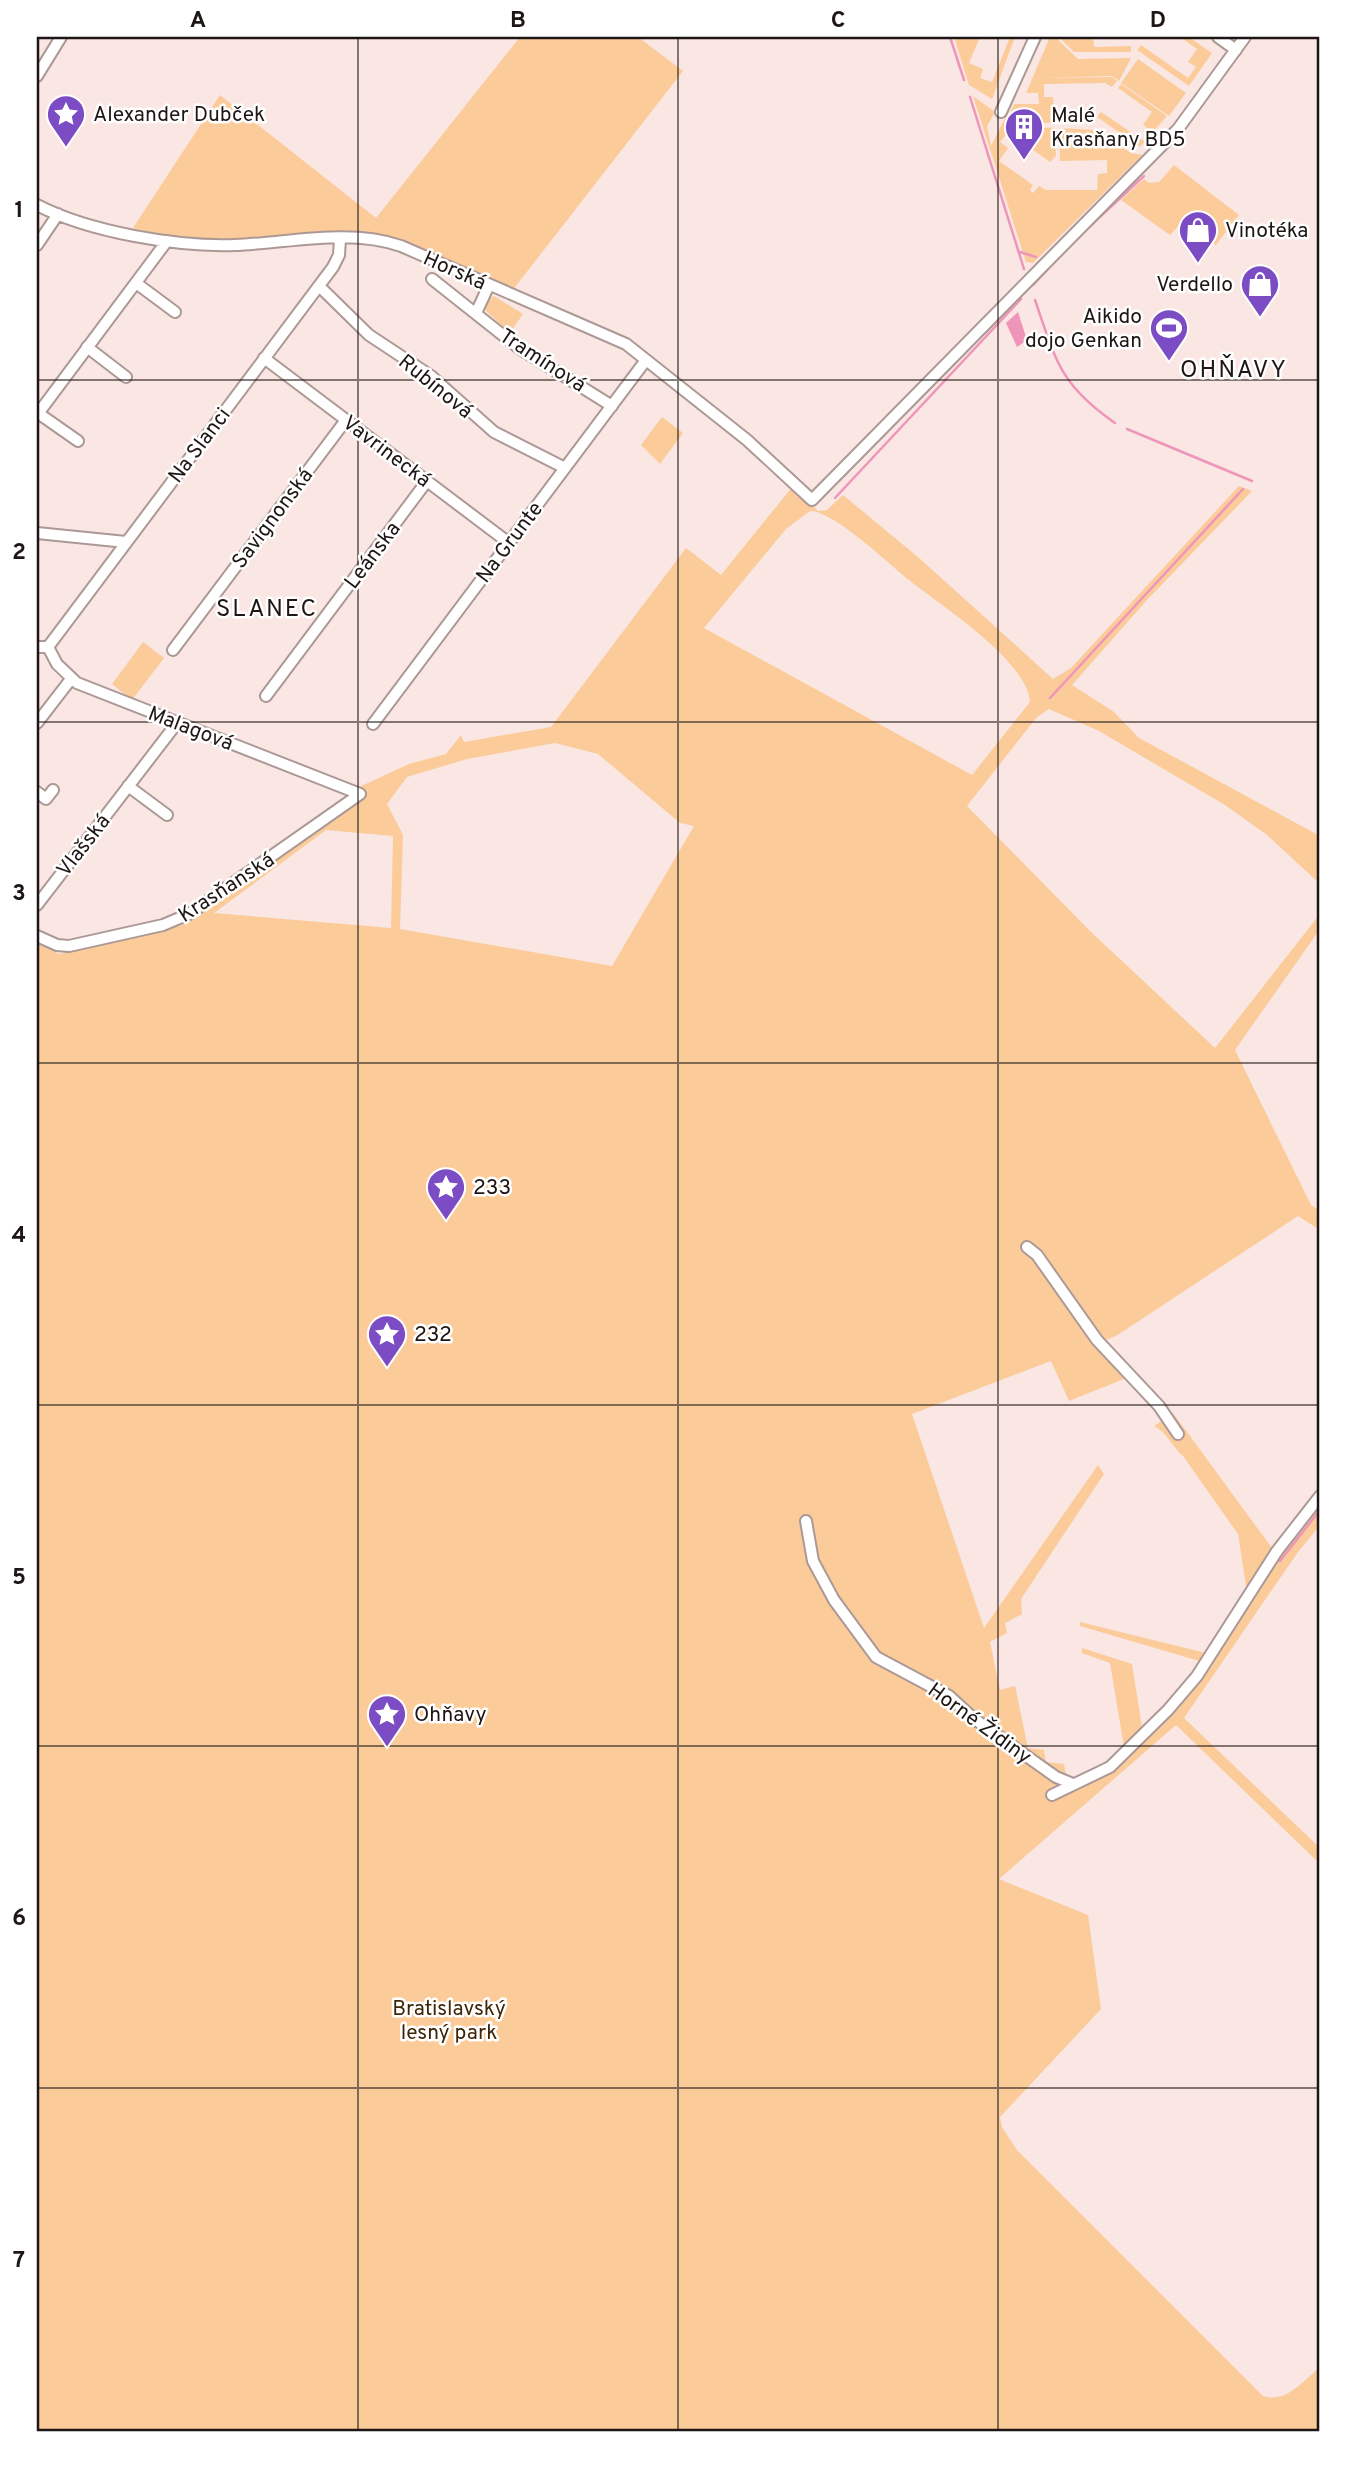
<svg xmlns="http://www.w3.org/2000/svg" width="1357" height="2468" font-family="Overpass,sans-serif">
	<rect width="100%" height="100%" fill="#fae6e2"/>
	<!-- green -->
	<path fill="#fbcc9a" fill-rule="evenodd" d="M520,37H638L683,71L512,291L402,243L182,239L133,228L220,95L376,218Z
		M954,37H980L969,63L983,69L980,78L992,82L1010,37H1015L992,99L969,85Z
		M1050,37H1055L1078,59L1131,58L1119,81L1112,76L1038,78L1112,77L1117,81L1112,87L1105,83L1044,84V97H1053L1054,113L1090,112L1091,122L1032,123L1010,114L1014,104H1039L1038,93H1026Z
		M1059,37H1093L1094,47L1131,46V52H1074Z
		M1180,37H1189L1212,53L1189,86L1137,50L1141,45L1188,78L1196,67L1188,62L1197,49Z
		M1138,59L1186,93L1169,116L1121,83Z
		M1121,84L1167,116L1140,147L1097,117L1101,112L1144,141L1151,131L1143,125L1152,112L1118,88Z
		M973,96L995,112L987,126L991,146L1006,116L1025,127L1055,128L1056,156L1050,162L1008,132L1000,142L1008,148L999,161L1033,185L1030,190L1033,193L1039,186L1046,190H1097L1098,174L1107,173V160L1060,161L1059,128L1097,130L1131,153L1142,155L1033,263L1026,262Z
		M1174,165L1239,215L1216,245L1181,223L1170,235L1121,200L1144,179L1149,183L1159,182Z
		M494,296L523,314L510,333L486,311V302Z
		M662,417L683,433L660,464L641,445Z
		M793,486L818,511L827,510L843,495L918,557L1053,679L1071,668L1239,486L1252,491L1147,600L1072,685L1114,712L1139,738L1320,836V884L1267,835L1225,805L1099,731L1049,709L1036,718L967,806L1090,931L1215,1048L1320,914V929L1235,1050L1311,1205L1320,1211V1230L1298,1216L1116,1336L1098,1343L1129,1377L1069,1401L1051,1361L912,1414L984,1628L1098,1465L1104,1474L1021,1599L1022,1614L1005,1623L1007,1633L990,1642L1000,1690L1015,1686L1028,1748L1044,1750L1046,1762L1064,1764L1066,1776L1072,1779L1108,1763L1124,1747L1110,1663L1082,1653V1648L1132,1664L1144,1740L1175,1712L1213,1665L1080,1626V1622L1206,1653L1247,1592L1238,1534L1183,1456C1171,1446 1168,1433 1154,1426L1173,1413L1272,1548L1320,1489V1525L1298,1552L1184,1718L1320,1848V1864L1176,1725L999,1879L1088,1915L1101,2009L1000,2117L1002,2127L1017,2150L1263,2396C1286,2404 1304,2380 1320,2367V2431H37V942L59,954L183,925L184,922L244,883L366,794L357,788L409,764L446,754L461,735L464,742L551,727L686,548L721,575ZM810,511C834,511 889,564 909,580C940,605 1028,661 1030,702L972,775L704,628L786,529ZM555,743L598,754L680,823L694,826L612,966L400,929L403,835L387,804L407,777L467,759ZM326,830L393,836L391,928L214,913Z
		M143,642L164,658L132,700L112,684Z"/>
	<!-- water -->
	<path fill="#ee95b9" d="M1018,312L1027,340L1017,347L1006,323Z"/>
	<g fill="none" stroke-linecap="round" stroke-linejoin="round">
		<!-- stream -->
		<path stroke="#ee95b9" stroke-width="2.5" d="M950,37L964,80
			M970,97L1024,269
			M1089,227L1144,176
			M1020,252L1036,257
			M1033,285L1060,256
			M1035,300C1056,361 1060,385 1115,423
			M1127,429L1252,481
			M835,498L1021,299
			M1050,698L1243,489
			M1280,1561L1320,1510"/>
		<!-- minor casing -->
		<g stroke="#ac9995" stroke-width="14">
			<path id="minor" d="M1218,37L1236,50
				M37,76L61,37
				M1001,112L1035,37
				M37,205C89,232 177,247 235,245C288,243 350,228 401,246L626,344L747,440L812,500L1178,129L1245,37
				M37,245L58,214
				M432,279L519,348L612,406
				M136,283L175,312
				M319,286L369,335L431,376L494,432L565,468
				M476,313L489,285
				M87,347L126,377
				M264,358L509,543
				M38,413L78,441
				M37,415L167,241
				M37,533L126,542
				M37,647H48L57,664L77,683L360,794
				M48,647L333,267L339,255L340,239
				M173,650L346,420
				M266,696L427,481
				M37,723L71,679
				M373,724L646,360
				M128,786L167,815
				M37,792L46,799L53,790
				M37,905L177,723
				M37,936L57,945L69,946L163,925L189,914L360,794
				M1027,1247L1037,1255L1097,1340L1159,1406L1178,1434
				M806,1521L813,1561L834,1600L876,1657L949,1696L973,1718L1056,1777L1073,1784
				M1052,1795L1110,1767L1168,1710L1197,1676L1277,1551L1320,1496"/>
		</g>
		<!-- minor -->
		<use href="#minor" stroke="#fff" stroke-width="10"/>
	</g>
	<!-- grid -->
	<path fill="none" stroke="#1d1614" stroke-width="2" stroke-opacity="0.55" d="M358,37V2431M678,37V2431M998,37V2431M37,380H1320M37,722H1320M37,1063H1320M37,1405H1320M37,1746H1320M37,2088H1320"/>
	<!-- icons -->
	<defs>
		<g id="sight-pin" transform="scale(2.0125)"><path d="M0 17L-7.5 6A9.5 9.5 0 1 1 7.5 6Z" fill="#7c4cc4" stroke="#fff"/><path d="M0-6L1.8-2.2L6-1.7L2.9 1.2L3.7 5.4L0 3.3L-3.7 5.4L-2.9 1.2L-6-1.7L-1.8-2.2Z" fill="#fff"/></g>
		<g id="building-pin" transform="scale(2.0125)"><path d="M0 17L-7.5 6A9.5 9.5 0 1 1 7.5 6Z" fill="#7c4cc4" stroke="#fff"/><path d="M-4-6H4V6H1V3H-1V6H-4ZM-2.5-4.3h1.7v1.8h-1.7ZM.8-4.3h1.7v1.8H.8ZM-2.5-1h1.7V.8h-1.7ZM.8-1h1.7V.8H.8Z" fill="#fff"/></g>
		<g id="shop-pin" transform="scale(2.0125)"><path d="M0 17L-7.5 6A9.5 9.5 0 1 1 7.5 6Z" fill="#7c4cc4" stroke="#fff"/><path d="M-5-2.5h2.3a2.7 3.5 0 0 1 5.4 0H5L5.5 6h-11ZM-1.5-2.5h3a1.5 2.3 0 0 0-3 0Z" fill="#fff"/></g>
		<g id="stadium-pin" transform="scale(2.0125)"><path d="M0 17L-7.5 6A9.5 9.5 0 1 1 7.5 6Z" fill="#7c4cc4" stroke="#fff"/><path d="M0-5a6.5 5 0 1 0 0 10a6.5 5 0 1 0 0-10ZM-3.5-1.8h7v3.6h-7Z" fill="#fff"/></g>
	</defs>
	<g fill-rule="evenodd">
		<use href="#sight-pin" x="66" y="114"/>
		<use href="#building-pin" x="1024" y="127"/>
		<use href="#shop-pin" x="1198" y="230"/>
		<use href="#shop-pin" x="1260" y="284"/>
		<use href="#stadium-pin" x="1169" y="328"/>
		<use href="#sight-pin" x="446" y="1187"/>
		<use href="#sight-pin" x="387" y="1334"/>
		<use href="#sight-pin" x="387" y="1714"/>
	</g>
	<g text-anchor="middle" stroke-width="5" stroke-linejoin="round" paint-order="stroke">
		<!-- poi labels -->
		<g font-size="21" fill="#1d1614" stroke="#fff" text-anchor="start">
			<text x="93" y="121">Alexander Dubček</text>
			<text x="1051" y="122">Malé<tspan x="1051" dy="24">Krasňany BD5</tspan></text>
			<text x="1225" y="237">Vinotéka</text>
			<text x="1233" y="291" text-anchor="end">Verdello</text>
			<text x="1142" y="323" text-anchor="end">Aikido<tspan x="1142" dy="24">dojo Genkan</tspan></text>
			<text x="473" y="1194">233</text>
			<text x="414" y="1341">232</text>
			<text x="414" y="1721">Ohňavy</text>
		</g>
		<!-- street labels -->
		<g font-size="21" fill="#1d1614" stroke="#fff">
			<text transform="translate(455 270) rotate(24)" y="7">Horská</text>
			<text transform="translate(543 360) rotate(33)" y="7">Tramínová</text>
			<text transform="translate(436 386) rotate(39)" y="7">Rubínová</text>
			<text transform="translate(199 445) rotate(-53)" y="7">Na Slanci</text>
			<text transform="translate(387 451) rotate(37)" y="7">Vavrinecká</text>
			<text transform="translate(272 518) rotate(-53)" y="7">Savignonská</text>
			<text transform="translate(509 542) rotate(-53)" y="7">Na Grunte</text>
			<text transform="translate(372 555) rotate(-53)" y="7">Leánska</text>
			<text transform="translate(191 728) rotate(21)" y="7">Malagová</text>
			<text transform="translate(83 845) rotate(-52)" y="7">Vlašská</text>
			<text transform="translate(226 887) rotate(-33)" y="7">Krasňanská</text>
			<text transform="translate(980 1723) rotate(36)" y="7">Horné Židiny</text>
		</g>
		<!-- park labels -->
		<g font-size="21" fill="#3e2505" stroke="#fff">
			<text x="449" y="2015">Bratislavský<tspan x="449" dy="24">lesný park</tspan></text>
		</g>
		<!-- quarter labels -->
		<g font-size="24" letter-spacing="2" fill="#1d1614" stroke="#fff">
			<text x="1234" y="377">OHŇAVY</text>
			<text x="267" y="616">SLANEC</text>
		</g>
	</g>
	<!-- border -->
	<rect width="1357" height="2468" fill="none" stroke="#ffffff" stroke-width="77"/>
	<rect x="38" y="38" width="1280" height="2392" fill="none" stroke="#1d1614" stroke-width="2.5"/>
	<g font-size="23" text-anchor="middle" font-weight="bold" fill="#1d1614">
		<text x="198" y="27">A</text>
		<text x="518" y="27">B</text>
		<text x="838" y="27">C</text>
		<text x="1158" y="27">D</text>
		<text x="19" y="217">1</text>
		<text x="19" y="559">2</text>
		<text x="19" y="900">3</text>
		<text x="19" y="1242">4</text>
		<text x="19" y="1584">5</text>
		<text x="19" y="1925">6</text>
		<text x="19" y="2267">7</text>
	</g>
</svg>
